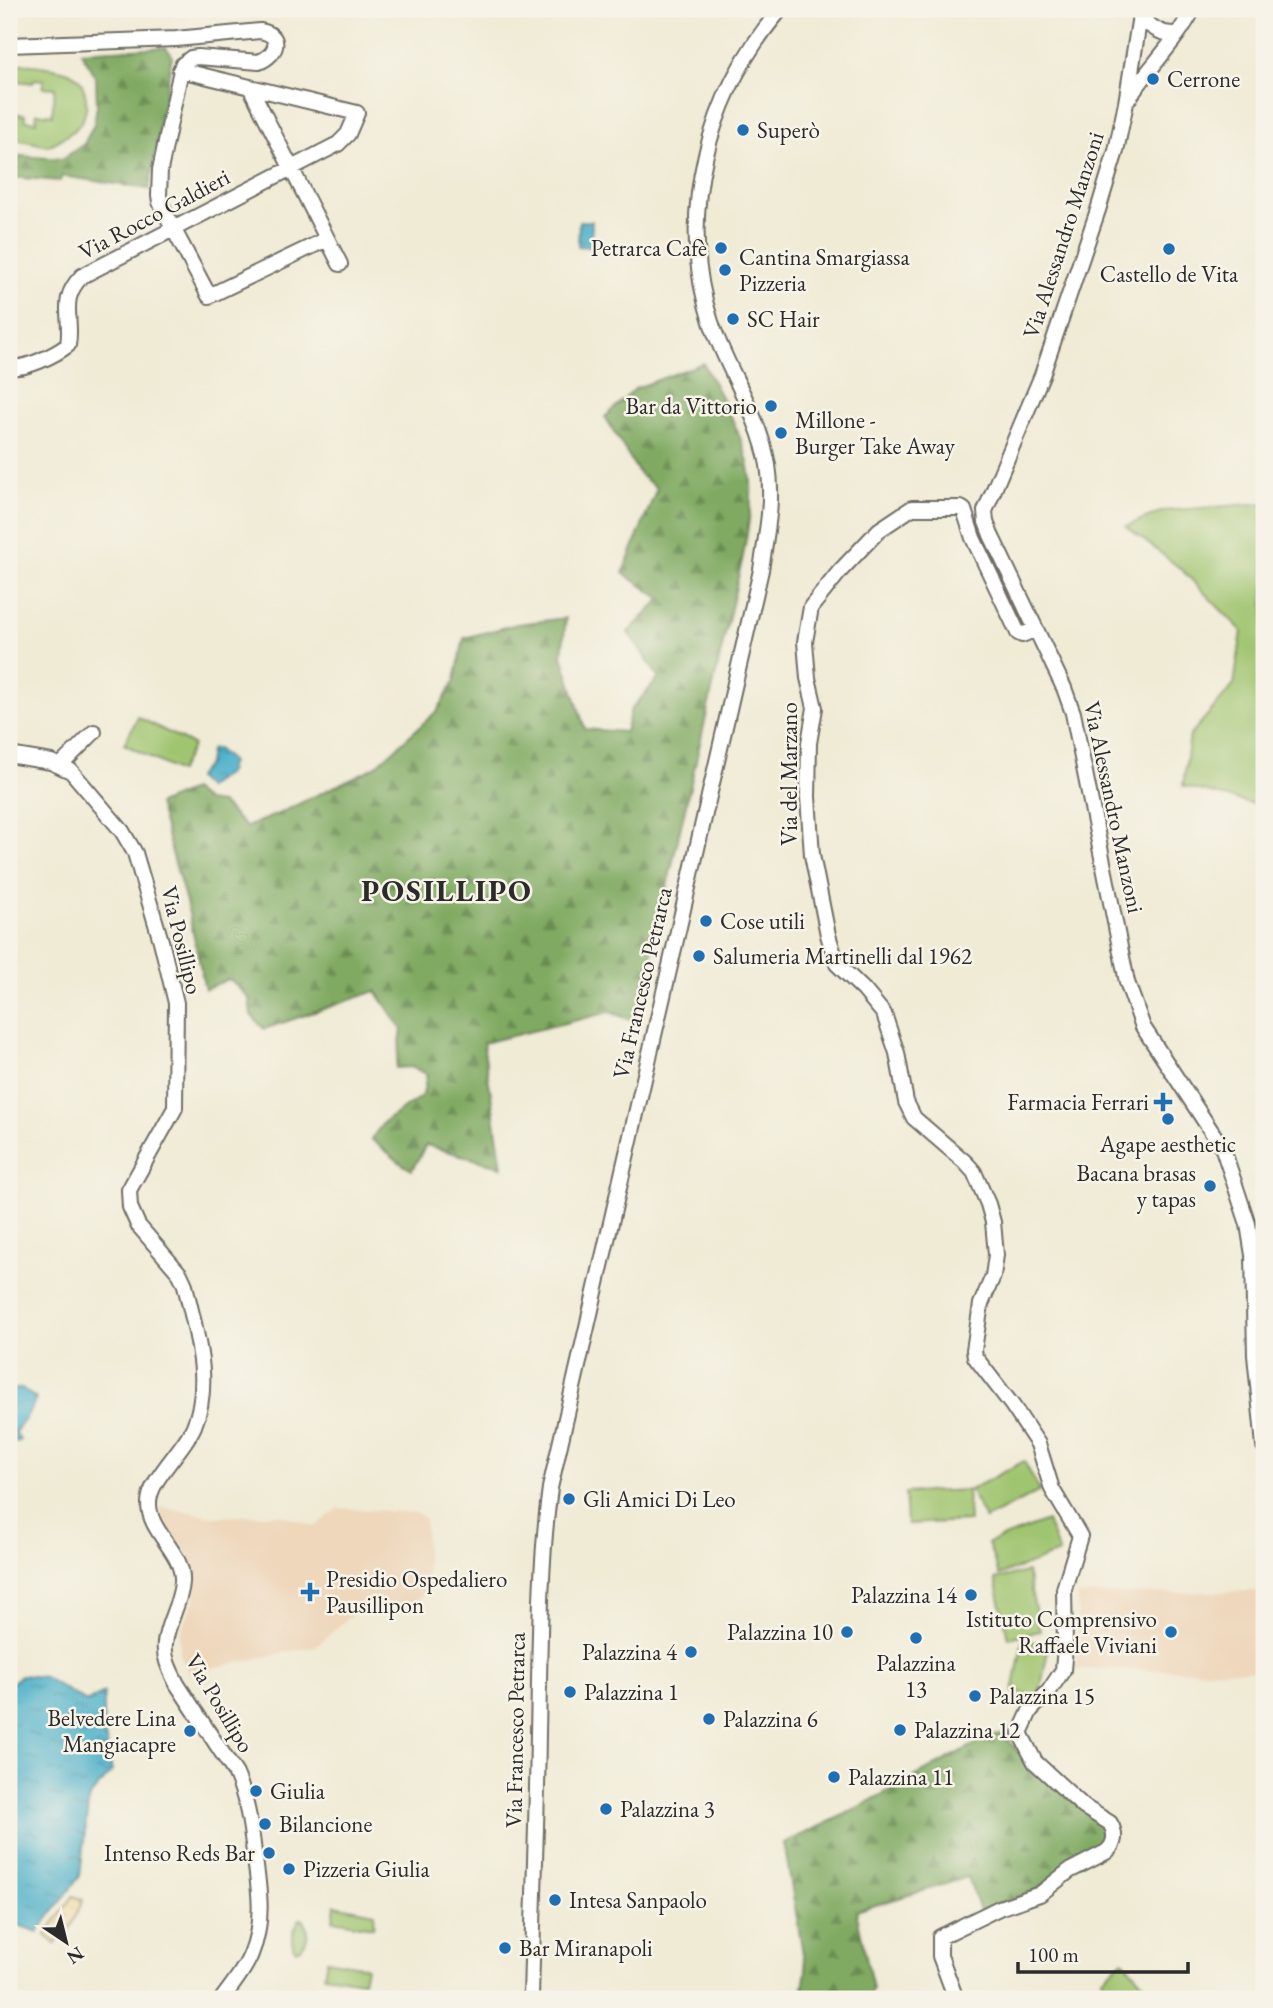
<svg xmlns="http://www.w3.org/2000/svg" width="1273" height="2008" font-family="'EB Garamond',serif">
	<defs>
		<pattern id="forest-firs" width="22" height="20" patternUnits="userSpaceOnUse" patternTransform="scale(1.75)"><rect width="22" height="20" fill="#80aa62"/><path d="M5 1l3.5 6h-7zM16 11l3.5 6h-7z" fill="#698b51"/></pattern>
		<pattern id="sand-dots" width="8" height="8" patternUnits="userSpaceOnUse" patternTransform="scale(1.75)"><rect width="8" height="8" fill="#eeda9e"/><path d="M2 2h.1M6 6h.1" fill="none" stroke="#cb8" stroke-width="1.8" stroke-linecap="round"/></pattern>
		<pattern id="water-ripples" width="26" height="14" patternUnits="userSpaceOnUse" patternTransform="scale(1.75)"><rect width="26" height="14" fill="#49afc9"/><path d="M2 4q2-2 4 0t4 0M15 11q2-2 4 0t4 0" fill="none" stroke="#3d8fa3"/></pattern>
	</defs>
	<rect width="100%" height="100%" fill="#f7f3e8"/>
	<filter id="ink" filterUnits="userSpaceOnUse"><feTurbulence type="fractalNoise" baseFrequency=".0143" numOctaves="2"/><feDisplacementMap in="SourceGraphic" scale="14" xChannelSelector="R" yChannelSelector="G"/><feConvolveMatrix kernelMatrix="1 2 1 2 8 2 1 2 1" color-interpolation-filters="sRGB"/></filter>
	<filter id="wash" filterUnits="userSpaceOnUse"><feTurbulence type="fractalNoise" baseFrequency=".00686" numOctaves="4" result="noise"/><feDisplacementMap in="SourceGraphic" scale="28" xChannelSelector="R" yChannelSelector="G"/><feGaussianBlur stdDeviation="1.57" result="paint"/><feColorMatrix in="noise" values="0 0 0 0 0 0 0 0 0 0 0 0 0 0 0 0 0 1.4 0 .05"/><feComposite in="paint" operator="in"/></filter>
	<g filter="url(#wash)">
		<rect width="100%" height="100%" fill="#f0ebd5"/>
		<!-- built -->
		<path fill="#eed7bb" d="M160,1507L218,1517L281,1514L315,1527L338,1508L418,1513L425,1519L427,1589L417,1602L356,1611L316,1646L189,1673L180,1654V1633L196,1596L190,1558L183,1546L173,1535L161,1515Z
			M1264,1591V1671L1076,1669L1078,1595Z"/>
		<!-- green -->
		<path fill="#a0c56f" stroke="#66784d" stroke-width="2" d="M9,62C25,65 56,66 69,72C78,76 83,83 85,93C92,123 72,134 48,146L11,138V130L9,129V113L25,115V120L36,122L37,113L52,115L55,88L43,87L44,80L34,79L33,83L9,80Z
			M1264,503V804L1257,805L1183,786L1190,735L1234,685L1242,631L1181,569L1126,526L1163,511Z
			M138,717L193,745L179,772L124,744Z
			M1024,1461L1040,1491L985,1519L970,1490Z
			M967,1490L969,1521L907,1524L905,1493Z
			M1047,1521L1059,1553L999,1575L988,1543Z
			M1027,1572L1040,1631L1008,1638L995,1579Z
			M1023,1640L1049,1645L1039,1697L1013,1692Z
			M335,1905L375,1913L373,1927L333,1920Z
			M302,1918C312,1928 308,1946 296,1950L293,1947V1933L299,1920Z
			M327,1960L366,1967L363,1981L324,1975Z
			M1123,1960L1158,1999H1118L1101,1979Z"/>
		<!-- forest -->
		<path fill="url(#forest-firs)" stroke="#566a46" stroke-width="2" d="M166,47L172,56L149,189L62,176L60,181L9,177V155L62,159L84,144L94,124L97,106L96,78L81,52Z
			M703,363C721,398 750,445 751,485C752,509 747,532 743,556L636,1022L610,1012L483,1043L502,1167L426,1145L412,1170L403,1165L371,1139L384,1122L423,1095L427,1074L411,1067L396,1068L402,1030L376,991L264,1029L251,1015L249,998L229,979L205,989L188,909L158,804L192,790L206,801L221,803L246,827L278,814L375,767L438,710L455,680L464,638L517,624L566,618L562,655L585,729L625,732L631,709L659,678L628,632L661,599L623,573L657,488L640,475L605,417L636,388Z
			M1003,1734L1032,1767L1105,1827L1108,1836L1104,1847L1036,1890L980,1911L968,1877L856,1911L873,1989L869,1999H801L806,1971L784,1843L846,1814L992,1735Z"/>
		<!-- sand -->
		<path fill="url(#sand-dots)" stroke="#8c8264" stroke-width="2" d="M73,1896L83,1900L70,1928L55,1944L46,1935Z"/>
		<!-- water -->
		<path fill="url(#water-ripples)" stroke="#3a6d7a" stroke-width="2" d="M579,221H592L591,247L578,246Z
			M213,749H217L230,760L231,763L228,768L230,771C223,780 215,779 207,788L196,778L208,764L210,750Z
			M22,1388L36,1399L26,1418L15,1432L20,1440L17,1442L9,1438V1390Z
			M21,1675L44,1677L87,1702L104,1693V1731L112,1772L89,1797L80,1876L38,1932L9,1922V1685Z"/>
	</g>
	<g filter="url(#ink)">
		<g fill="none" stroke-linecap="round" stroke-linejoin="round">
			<!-- minor casing -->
			<g stroke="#706e66" stroke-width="18">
				<path id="minor" d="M1141,9L1126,103L1116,151L1098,210L1042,375L985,511L986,522L991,535L1064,688L1073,713L1127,982L1143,1027L1223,1149L1248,1224L1253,1255L1255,1355L1264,1446
					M1139,15C1150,27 1161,35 1177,34
					M9,45L176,39L260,31C284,35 277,55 259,62L198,57L191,58L182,65L160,170L159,195L160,202L173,228L209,296L327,239
					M250,87L340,264
					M1129,98C1149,67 1177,41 1193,9
					M9,367C25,370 55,355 68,345C73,317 58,300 82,276L338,144L348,134L357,113L180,70
					M9,755L51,762L71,771L122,831L135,853L161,941L176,1003L175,1108L129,1190L130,1207L138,1225L180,1274L185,1285C195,1330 213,1381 194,1426C184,1450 148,1480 149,1504C149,1533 184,1552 182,1582C181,1603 167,1622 165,1643C163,1658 171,1672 177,1684L236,1774C247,1799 251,1826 254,1853C259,1887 265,1921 251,1954C245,1970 232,1985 222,1999
					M60,766L94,732
					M531,1999C533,1910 537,1822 538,1733C540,1651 539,1569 550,1488L761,570C766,535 774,501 768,465C759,414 727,370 711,322C676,214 708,93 781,9
					M956,1999L940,1956V1937L999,1908L1040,1894L1069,1871L1106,1852C1116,1844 1116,1833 1110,1823L1084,1807L1035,1762L1020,1733L1030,1711L1049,1691L1063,1670L1065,1647L1064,1589L1080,1536L1052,1489L1038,1444L1012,1405L975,1357L974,1350L981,1304L993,1276L996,1255L993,1222L988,1204L974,1172L965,1162L914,1118L906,1102L897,1053L884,1014L864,990L837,964L828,935L812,855L808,797L809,743L815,708L808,678L805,642L811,607L840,571L879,530L912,508H961L964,510L973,538L1018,633L1022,635L1036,629"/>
			</g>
			<!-- minor -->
			<use href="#minor" stroke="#fff" stroke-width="14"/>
		</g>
	</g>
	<!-- markers -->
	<g fill="#1f6fb2" stroke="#f7f3e8" stroke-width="2.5">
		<circle cx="1153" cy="79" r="7"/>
		<circle cx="743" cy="130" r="7"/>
		<circle cx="721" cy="248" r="7"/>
		<circle cx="1169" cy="249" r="7"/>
		<circle cx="725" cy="270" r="7"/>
		<circle cx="733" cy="319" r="7"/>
		<circle cx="771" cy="406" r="7"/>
		<circle cx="781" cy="433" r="7"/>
		<circle cx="706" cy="921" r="7"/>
		<circle cx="699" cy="956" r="7"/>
		<path d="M1159.5 1091.5h7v7h7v7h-7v7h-7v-7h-7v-7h7z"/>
		<circle cx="1168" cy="1119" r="7"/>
		<circle cx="1210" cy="1186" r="7"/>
		<circle cx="569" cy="1499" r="7"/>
		<path d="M306.5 1581.5h7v7h7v7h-7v7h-7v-7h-7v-7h7z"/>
		<circle cx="971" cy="1595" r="7"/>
		<circle cx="847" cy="1632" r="7"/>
		<circle cx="1171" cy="1632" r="7"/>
		<circle cx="916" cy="1638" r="7"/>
		<circle cx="691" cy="1652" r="7"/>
		<circle cx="570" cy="1692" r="7"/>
		<circle cx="975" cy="1696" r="7"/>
		<circle cx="709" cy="1719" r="7"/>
		<circle cx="900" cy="1730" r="7"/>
		<circle cx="190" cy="1731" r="7"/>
		<circle cx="834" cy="1777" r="7"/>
		<circle cx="256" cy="1791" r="7"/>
		<circle cx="606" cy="1809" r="7"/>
		<circle cx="265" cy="1824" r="7"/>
		<circle cx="269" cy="1853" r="7"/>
		<circle cx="289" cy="1869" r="7"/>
		<circle cx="555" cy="1900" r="7"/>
		<circle cx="505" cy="1948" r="7"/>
	</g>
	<g text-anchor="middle" stroke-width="5" stroke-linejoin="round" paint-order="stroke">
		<!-- poi labels -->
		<g font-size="23" fill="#2b2b2b" stroke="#f7f3e8" text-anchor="start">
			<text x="1167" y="87">Cerrone</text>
			<text x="757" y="138">Superò</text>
			<text x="707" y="256" text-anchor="end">Petrarca Cafè</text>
			<text x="739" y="265">Cantina Smargiassa<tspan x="739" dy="26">Pizzeria</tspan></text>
			<text x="1169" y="282" text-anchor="middle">Castello de Vita</text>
			<text x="747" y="327">SC Hair</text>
			<text x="757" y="414" text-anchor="end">Bar da Vittorio</text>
			<text x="795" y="428">Millone -<tspan x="795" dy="26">Burger Take Away</tspan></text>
			<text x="720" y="929">Cose utili</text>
			<text x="713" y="964">Salumeria Martinelli dal 1962</text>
			<text x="1149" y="1110" text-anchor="end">Farmacia Ferrari</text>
			<text x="1168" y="1152" text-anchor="middle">Agape aesthetic</text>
			<text x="1196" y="1181" text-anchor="end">Bacana brasas<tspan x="1196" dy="26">y tapas</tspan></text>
			<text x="583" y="1507">Gli Amici Di Leo</text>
			<text x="326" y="1587">Presidio Ospedaliero<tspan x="326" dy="26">Pausillipon</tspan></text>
			<text x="957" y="1603" text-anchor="end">Palazzina 14</text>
			<text x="1157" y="1627" text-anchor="end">Istituto Comprensivo<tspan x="1157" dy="26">Raffaele Viviani</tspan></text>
			<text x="833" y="1640" text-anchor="end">Palazzina 10</text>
			<text x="677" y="1660" text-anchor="end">Palazzina 4</text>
			<text x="916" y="1671" text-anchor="middle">Palazzina<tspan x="916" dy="26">13</tspan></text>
			<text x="584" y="1700">Palazzina 1</text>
			<text x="989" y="1704">Palazzina 15</text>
			<text x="176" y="1726" text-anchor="end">Belvedere Lina<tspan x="176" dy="26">Mangiacapre</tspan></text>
			<text x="723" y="1727">Palazzina 6</text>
			<text x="914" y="1738">Palazzina 12</text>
			<text x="848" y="1785">Palazzina 11</text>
			<text x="270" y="1799">Giulia</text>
			<text x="620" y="1817">Palazzina 3</text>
			<text x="279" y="1832">Bilancione</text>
			<text x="255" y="1861" text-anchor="end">Intenso Reds Bar</text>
			<text x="303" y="1877">Pizzeria Giulia</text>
			<text x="569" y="1908">Intesa Sanpaolo</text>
			<text x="519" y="1956">Bar Miranapoli</text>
		</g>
		<!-- street labels -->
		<g font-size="23" fill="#2b2b2b" stroke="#f7f3e8">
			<text transform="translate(154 214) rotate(-28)" y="8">Via Rocco Galdieri</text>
			<text transform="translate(1063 235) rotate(-72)" y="8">Via Alessandro Manzoni</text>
			<text transform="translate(789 774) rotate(-90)" y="8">Via del Marzano</text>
			<text transform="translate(1114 807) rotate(78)" y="8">Via Alessandro Manzoni</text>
			<text transform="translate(182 940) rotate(76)" y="8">Via Posillipo</text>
			<text transform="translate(642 983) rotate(-77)" y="8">Via Francesco Petrarca</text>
			<text transform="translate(220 1703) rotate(59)" y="8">Via Posillipo</text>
			<text transform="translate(515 1730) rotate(-89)" y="8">Via Francesco Petrarca</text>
		</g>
		<!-- district labels -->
		<g font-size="30" font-weight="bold" letter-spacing="2" fill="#2b2b2b" stroke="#f7f3e8">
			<text x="447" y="901">POSILLIPO</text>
		</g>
	</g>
	<!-- margin -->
	<rect width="1273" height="2008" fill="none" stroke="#f7f3e8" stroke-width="35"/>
	<!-- north arrow -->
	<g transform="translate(66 1942) rotate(145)" stroke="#f7f3e8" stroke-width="5" paint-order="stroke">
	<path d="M0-5L12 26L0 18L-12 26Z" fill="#2b2b2b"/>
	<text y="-10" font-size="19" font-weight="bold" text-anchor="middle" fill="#2b2b2b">N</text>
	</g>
	<!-- scale -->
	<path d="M1018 1962v10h170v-10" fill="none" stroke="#2b2b2b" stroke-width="3.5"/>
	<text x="1028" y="1962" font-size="21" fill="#2b2b2b" stroke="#f7f3e8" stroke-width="5" paint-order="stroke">100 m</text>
</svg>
